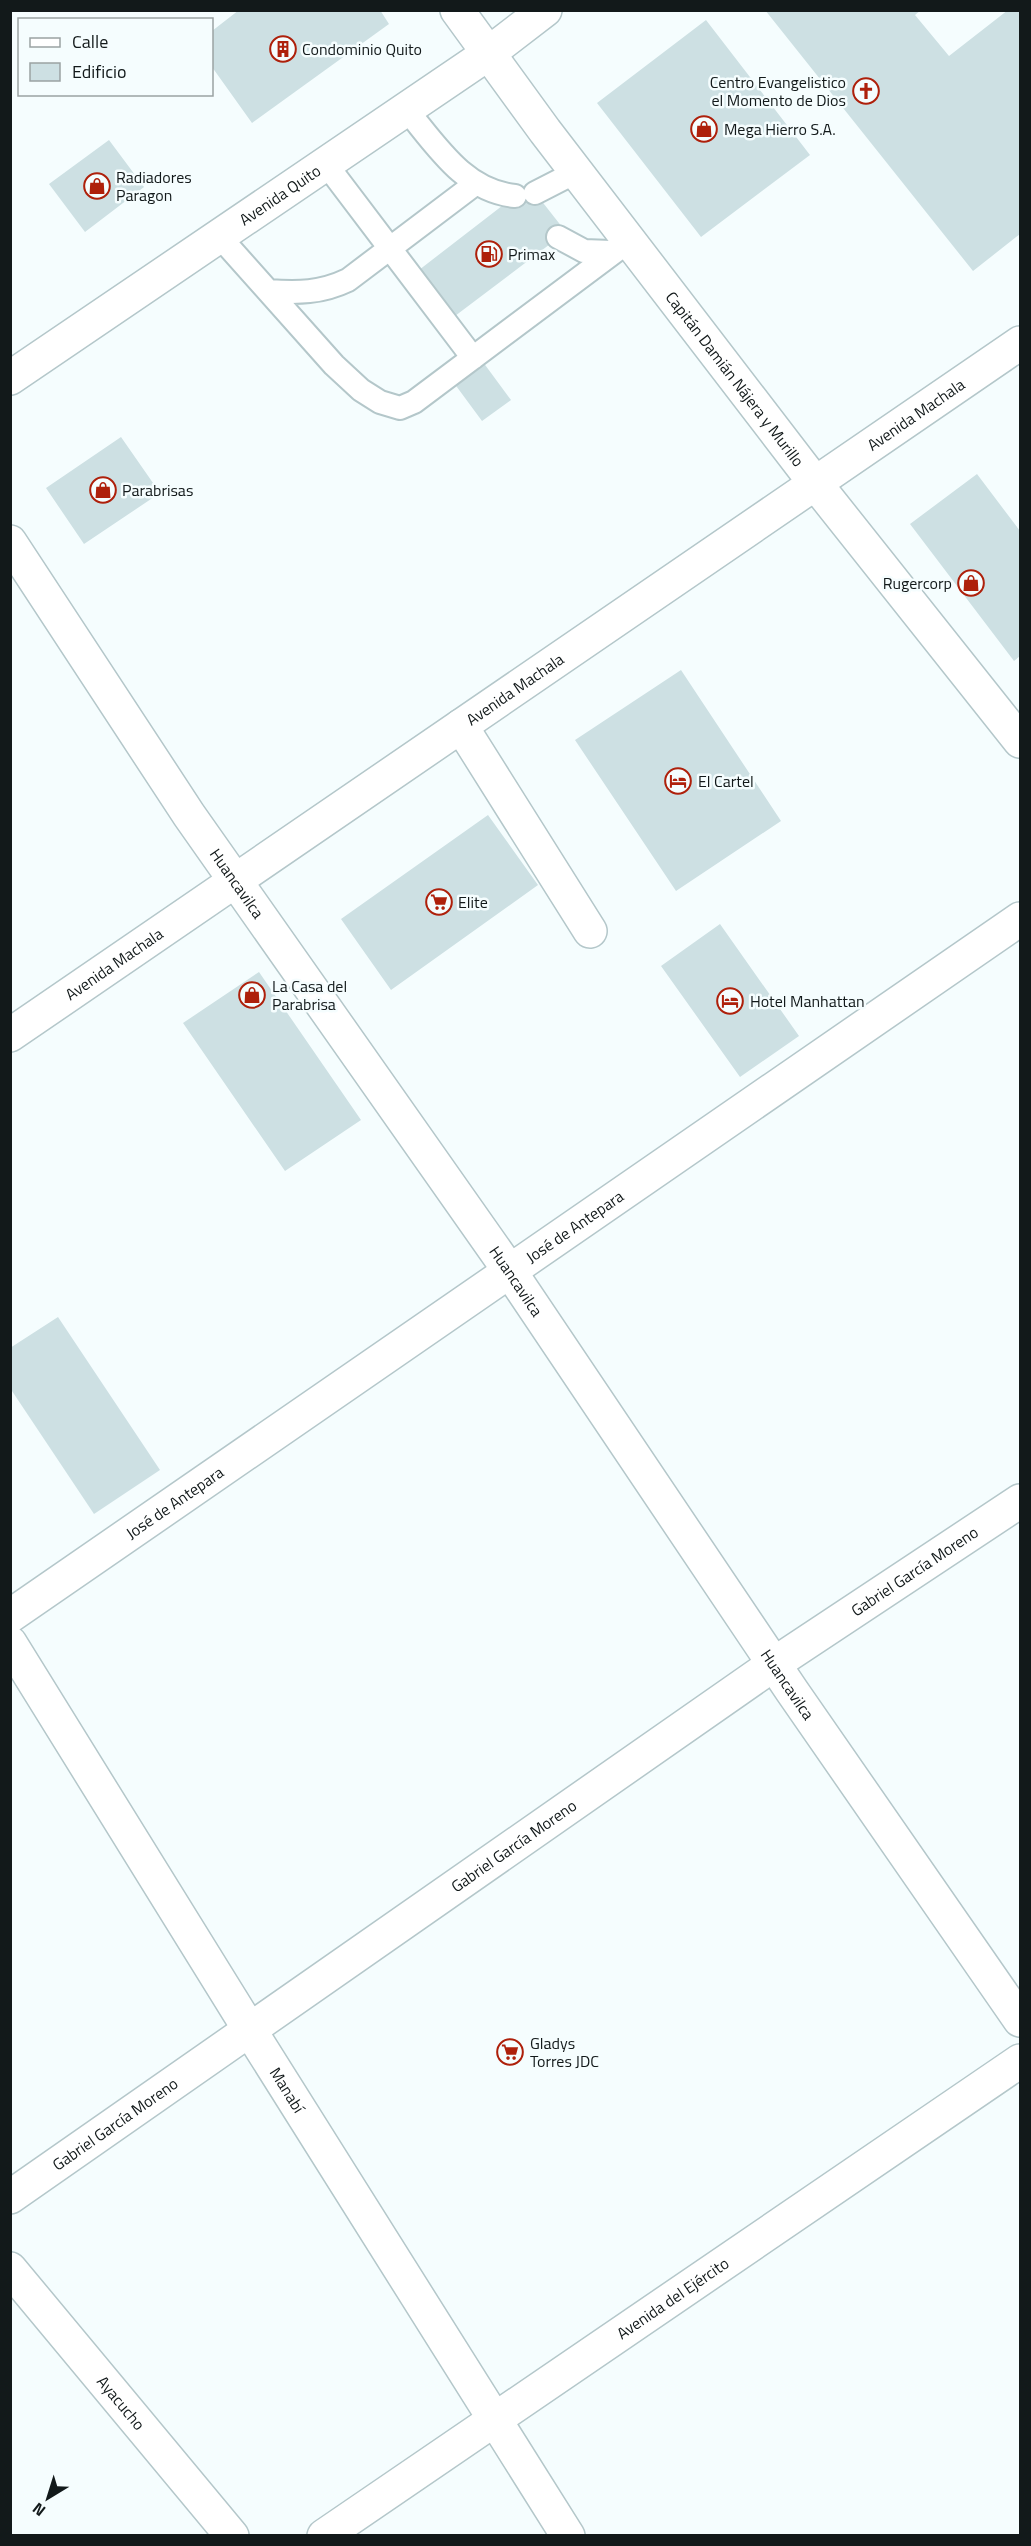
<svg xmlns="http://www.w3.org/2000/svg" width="1031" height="2546" font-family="'Titillium Web',sans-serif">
	<rect width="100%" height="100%" fill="#f5fdfe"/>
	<!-- building -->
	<path fill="#cde0e3" d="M239,10H380L389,24L252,123L212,67V31Z
		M765,10H921L915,15L949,56L1008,10H1020V234L973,271Z
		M706,20L810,155L701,237L597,103Z
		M109,140L144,187L85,232L49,184Z
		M529,185L566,232L455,316L419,270Z
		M480,358L511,400L482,421L451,379Z
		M121,437L160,493L84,544L46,488Z
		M977,474L1020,531V656L1014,661L910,524Z
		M681,670L781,821L676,891L575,740Z
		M488,815L538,885L391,990L341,919Z
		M720,924L799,1036L740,1077L661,966Z
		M259,972L361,1120L285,1171L183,1023Z
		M58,1317L160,1470L94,1514L10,1388V1348Z"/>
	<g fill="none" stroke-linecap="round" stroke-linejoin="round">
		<!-- lane casing -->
		<g stroke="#b4c7ca" stroke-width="26">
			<path id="lane" d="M406,109C436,145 464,191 515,196
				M326,164L473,358
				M535,193L576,172
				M219,236L334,365L361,390L380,402L400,408L414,402L629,241
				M558,237L584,251L611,252
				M268,291C298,293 321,293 348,280L475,184"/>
		</g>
		<!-- street casing -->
		<g stroke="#b4c7ca" stroke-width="36">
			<g id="street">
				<path id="s1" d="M457,10L545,131L815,483L1020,741"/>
				<path id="s2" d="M10,542L189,815L509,1270L792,1691L1020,2020"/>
				<path d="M461,726L590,931"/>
				<path id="s3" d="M10,1616L1020,919"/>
				<path id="s4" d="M10,1643L261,2048L568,2536"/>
				<path id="s5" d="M10,2197L774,1664L1020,1501"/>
				<path id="s6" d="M324,2536L1020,2061"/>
			</g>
		</g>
		<!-- secondary casing -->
		<g stroke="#b4c7ca" stroke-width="36">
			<g id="secondary">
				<path id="s7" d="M10,2269L232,2536"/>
			</g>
		</g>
		<!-- primary casing -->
		<g stroke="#b4c7ca" stroke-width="36">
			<g id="primary">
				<path id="s8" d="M10,378L489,53L545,10"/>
				<path id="s9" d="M10,1035L1020,343"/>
			</g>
		</g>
		<!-- lane -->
		<use href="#lane" stroke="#fff" stroke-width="22"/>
		<!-- street -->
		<use href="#street" stroke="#fff" stroke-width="33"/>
		<!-- secondary -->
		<use href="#secondary" stroke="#fff" stroke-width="33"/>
		<!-- primary -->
		<use href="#primary" stroke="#fff" stroke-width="33"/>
	</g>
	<!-- icons -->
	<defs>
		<g id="building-ring" transform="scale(1.35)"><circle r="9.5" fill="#f5fdfe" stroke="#ae200b" stroke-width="1.5"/><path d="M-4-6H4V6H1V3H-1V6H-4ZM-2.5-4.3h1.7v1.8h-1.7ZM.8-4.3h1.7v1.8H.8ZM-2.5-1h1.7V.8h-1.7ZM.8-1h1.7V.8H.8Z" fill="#ae200b"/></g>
		<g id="church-ring" transform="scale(1.35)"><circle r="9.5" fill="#f5fdfe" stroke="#ae200b" stroke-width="1.5"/><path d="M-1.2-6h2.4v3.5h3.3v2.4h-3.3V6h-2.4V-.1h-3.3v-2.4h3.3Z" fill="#ae200b"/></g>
		<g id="shop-ring" transform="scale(1.35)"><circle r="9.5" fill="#f5fdfe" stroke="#ae200b" stroke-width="1.5"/><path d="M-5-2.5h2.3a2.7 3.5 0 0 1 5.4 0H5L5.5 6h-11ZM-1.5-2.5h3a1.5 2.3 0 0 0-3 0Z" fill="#ae200b"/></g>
		<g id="fuel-ring" transform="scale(1.35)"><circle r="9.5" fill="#f5fdfe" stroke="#ae200b" stroke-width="1.5"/><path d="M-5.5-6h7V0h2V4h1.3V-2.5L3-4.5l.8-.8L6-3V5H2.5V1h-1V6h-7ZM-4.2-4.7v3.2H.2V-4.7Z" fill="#ae200b"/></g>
		<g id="hotel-ring" transform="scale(1.35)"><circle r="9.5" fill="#f5fdfe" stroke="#ae200b" stroke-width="1.5"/><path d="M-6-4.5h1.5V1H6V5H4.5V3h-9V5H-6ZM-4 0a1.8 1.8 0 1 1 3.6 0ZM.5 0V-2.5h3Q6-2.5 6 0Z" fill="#ae200b"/></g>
		<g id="supermarket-ring" transform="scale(1.35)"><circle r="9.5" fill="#f5fdfe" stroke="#ae200b" stroke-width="1.5"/><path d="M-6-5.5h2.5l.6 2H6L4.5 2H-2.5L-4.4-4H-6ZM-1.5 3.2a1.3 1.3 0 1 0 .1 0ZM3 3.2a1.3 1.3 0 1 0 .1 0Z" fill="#ae200b"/></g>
	</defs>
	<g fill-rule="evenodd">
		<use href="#building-ring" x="283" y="49"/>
		<use href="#church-ring" x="866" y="91"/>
		<use href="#shop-ring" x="704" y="129"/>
		<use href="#shop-ring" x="97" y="186"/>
		<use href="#fuel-ring" x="489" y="254"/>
		<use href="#shop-ring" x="103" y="490"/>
		<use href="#shop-ring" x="971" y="583"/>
		<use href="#hotel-ring" x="678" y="781"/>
		<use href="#supermarket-ring" x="439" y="902"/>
		<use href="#shop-ring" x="252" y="995"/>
		<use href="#hotel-ring" x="730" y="1001"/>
		<use href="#supermarket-ring" x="510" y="2052"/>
	</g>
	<g text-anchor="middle" stroke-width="5" stroke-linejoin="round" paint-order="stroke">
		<!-- poi labels -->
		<g font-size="16" fill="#12191a" stroke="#f5fdfe" text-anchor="start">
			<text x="302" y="55">Condominio Quito</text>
			<text x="846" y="88" text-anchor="end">Centro Evangelistico<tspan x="846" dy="18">el Momento de Dios</tspan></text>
			<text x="724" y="135">Mega Hierro S.A.</text>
			<text x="116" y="183">Radiadores<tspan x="116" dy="18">Paragon</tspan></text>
			<text x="508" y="260">Primax</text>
			<text x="122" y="496">Parabrisas</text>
			<text x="952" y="589" text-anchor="end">Rugercorp</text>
			<text x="698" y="787">El Cartel</text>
			<text x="458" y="908">Elite</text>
			<text x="272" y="992">La Casa del<tspan x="272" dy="18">Parabrisa</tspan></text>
			<text x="750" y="1007">Hotel Manhattan</text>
			<text x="530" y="2049">Gladys<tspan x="530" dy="18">Torres JDC</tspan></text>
		</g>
		<!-- street labels -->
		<g font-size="16" fill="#12191a" stroke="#f5fdfe">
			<text dy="6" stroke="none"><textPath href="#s8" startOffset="326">Avenida Quito</textPath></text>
			<text dy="6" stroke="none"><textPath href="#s1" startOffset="462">Capitán Damián Nájera y Murillo</textPath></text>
			<text dy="6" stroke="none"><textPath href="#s9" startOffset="1098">Avenida Machala</textPath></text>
			<text dy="6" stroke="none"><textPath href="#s9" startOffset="612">Avenida Machala</textPath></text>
			<text dy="6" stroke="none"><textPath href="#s2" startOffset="410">Huancavilca</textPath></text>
			<text dy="6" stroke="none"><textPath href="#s9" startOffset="126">Avenida Machala</textPath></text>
			<text dy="6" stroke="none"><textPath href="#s3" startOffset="686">José de Antepara</textPath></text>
			<text dy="6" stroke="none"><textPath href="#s2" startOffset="896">Huancavilca</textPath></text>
			<text dy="6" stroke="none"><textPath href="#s3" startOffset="200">José de Antepara</textPath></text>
			<text dy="6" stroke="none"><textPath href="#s5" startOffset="1100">Gabriel García Moreno</textPath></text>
			<text dy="6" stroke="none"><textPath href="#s2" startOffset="1382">Huancavilca</textPath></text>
			<text dy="6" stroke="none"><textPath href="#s5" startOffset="614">Gabriel García Moreno</textPath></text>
			<text dy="6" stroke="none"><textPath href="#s4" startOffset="526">Manabí</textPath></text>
			<text dy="6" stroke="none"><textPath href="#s5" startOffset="128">Gabriel García Moreno</textPath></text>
			<text dy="6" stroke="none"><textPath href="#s6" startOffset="422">Avenida del Ejército</textPath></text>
			<text dy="6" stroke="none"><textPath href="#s7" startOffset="174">Ayacucho</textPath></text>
		</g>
	</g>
	<!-- border -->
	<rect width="1031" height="2546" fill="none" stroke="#12191a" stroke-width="24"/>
	<!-- legend -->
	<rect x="18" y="18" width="195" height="78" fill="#f5fdfe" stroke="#9aa2a3" stroke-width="1.5"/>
	<rect x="30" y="38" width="30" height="9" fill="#ffffff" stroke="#9aa2a3" stroke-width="1.5"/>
	<text x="72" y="48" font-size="18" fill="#12191a">Calle</text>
	<rect x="30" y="63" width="30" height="18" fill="#cde0e3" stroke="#9aa2a3" stroke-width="1.5"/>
	<text x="72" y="78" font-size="18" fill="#12191a">Edificio</text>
	<!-- north arrow -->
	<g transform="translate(48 2498) rotate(218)" stroke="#f5fdfe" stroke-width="4.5" paint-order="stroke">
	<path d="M0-4.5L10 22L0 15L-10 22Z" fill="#12191a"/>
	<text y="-9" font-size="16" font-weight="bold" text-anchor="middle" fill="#12191a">N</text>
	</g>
</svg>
